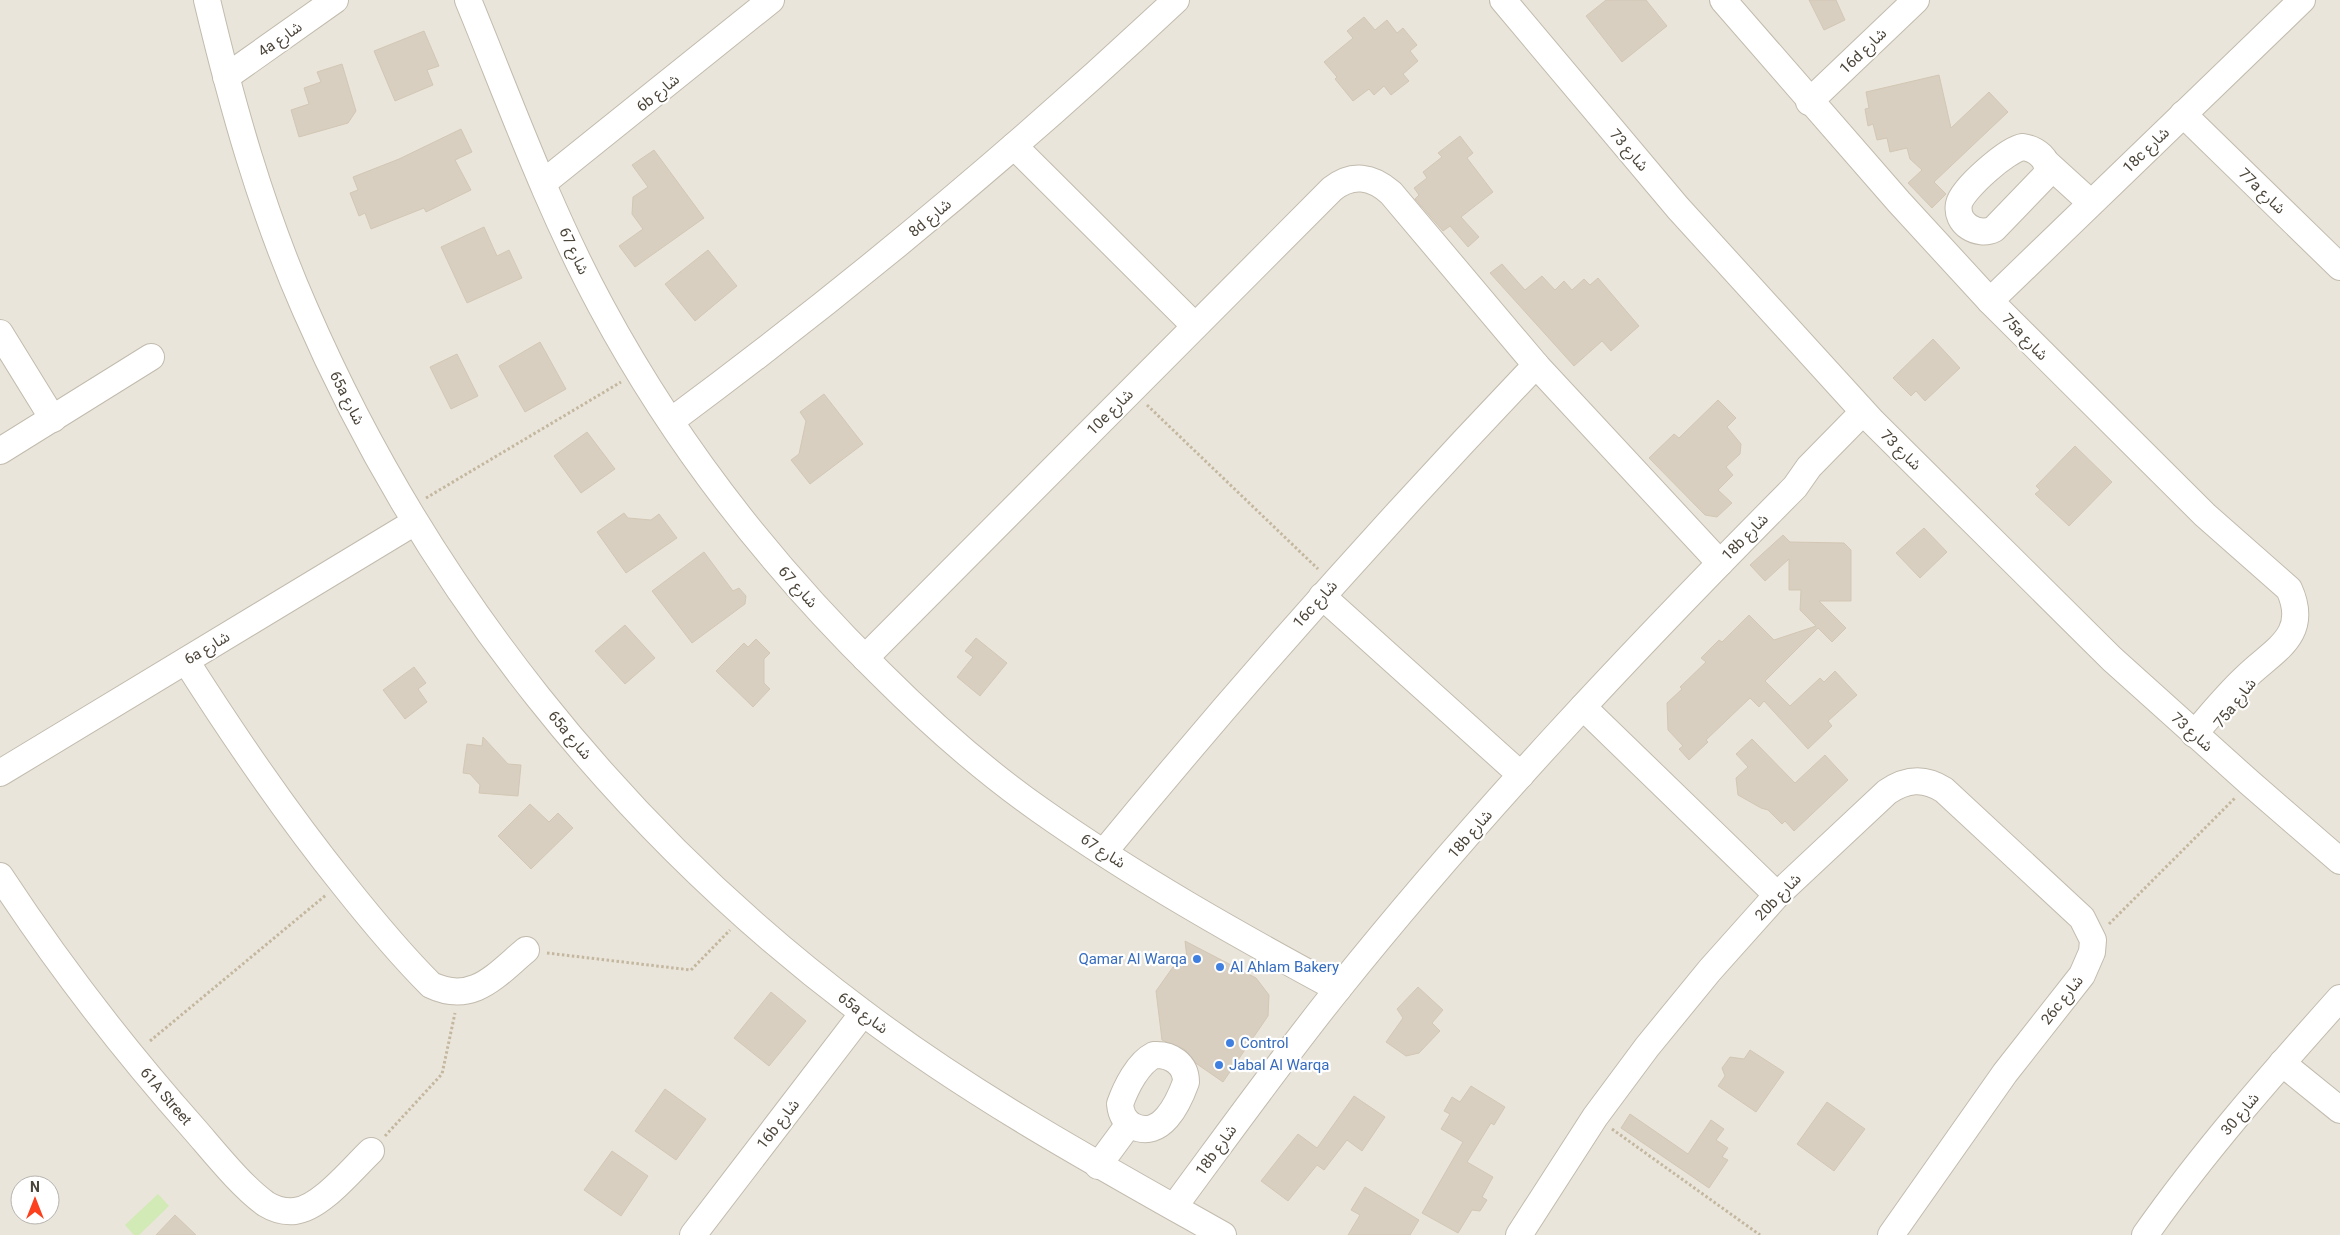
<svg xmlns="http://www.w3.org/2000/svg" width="2340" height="1235" font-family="Roboto,'Noto Sans Arabic',sans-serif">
	<rect width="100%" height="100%" fill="#f6f3ec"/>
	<!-- residential -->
	<path fill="#eae5da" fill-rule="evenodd" d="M0,0H2340V1235H0ZM20,1185H50V1215H20Z"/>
	<!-- green -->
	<path fill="#d2eab5" d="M158,1194L169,1206L139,1235H134L125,1225Z"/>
	<!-- building -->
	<path fill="#d8cfc1" stroke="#d3c7b4" d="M1606,0H1646L1667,26L1622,62L1586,16Z
		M1809,0H1836L1845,20L1824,30Z
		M1364,17L1375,30L1387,20L1397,33L1403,28L1417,45L1410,51L1418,61L1403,74L1409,81L1391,95L1384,86L1374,95L1369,89L1353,101L1335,79L1337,77L1324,62L1353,38L1347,31Z
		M424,31L439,66L427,70L433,85L395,101L374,51Z
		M342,64L356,111L348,123L299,137L291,110L309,104L304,88L321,82L317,72Z
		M1939,75L1951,128L1989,92L2008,112L1934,182L1946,194L1932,208L1908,183L1922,170L1910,159L1907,148L1890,152L1887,138L1877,140L1873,124L1868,126L1865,109L1869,108L1866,92Z
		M461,129L472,152L455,160L471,190L426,212L424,208L371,229L365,213L359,216L350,193L358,190L353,177L399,159Z
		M1460,136L1473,153L1467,158L1493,192L1461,217L1479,237L1468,247L1450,226L1443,231L1415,199L1419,195L1414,188L1427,178L1423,172L1442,157L1438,153Z
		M654,150L704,218L635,267L619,246L643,229L632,214L633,197L648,187L632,165Z
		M484,227L497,256L509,250L522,278L467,303L441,247Z
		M708,250L737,286L695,321L665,284Z
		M1502,264L1525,290L1542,276L1555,290L1564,281L1572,290L1584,279L1590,285L1598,278L1639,326L1611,351L1602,341L1574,366L1490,273Z
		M1933,339L1960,368L1925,401L1916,391L1911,396L1893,378Z
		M540,342L566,389L525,412L499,366Z
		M457,354L478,396L451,409L430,367Z
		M824,394L863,444L810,484L791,460L799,454L806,421L800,412Z
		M1718,400L1736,418L1727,427L1741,444L1740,454L1726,467L1733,475L1718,490L1732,503L1717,517L1705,515L1649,458L1674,434L1679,438Z
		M587,432L615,469L581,493L554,456Z
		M2075,446L2112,482L2069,526L2035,494L2040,490L2036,486Z
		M624,513L628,518L651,520L659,514L677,538L626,573L597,532Z
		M1924,528L1947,552L1920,578L1896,553Z
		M1783,535L1790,542L1844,543L1851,550V601H1819L1846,628L1832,642L1818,628L1765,681L1790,706L1820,678L1824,682L1835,671L1857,695L1828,721L1832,726L1808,749L1764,701L1759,707L1750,698L1706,740L1708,742L1689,760L1679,749L1683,746L1668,730L1667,703L1682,689L1680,687L1706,662L1701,658L1719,640L1722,642L1749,615L1774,640L1816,626L1800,610L1801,590H1789V559L1765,581L1750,565Z
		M704,552L733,591L739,588L746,596L745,604L692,643L652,591Z
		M625,625L655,658L625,684L595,651Z
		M976,638L1007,663L980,696L957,677L973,657L965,651Z
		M756,639L770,653L764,659V683L770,689L753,707L716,671L744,643L748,647Z
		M414,667L426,683L418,689L427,702L405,719L383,690Z
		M483,737L508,764L521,765L518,796L479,793L480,785L470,774L463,773L467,744L482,746Z
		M1752,739L1795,783L1825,755L1848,780L1794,831L1785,821L1782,824L1768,810L1761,808L1738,795L1736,778L1748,767L1736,754Z
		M530,804L549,822L558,813L573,828L531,869L498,836Z
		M1185,941L1256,978L1269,995L1268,1016L1223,1082L1197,1064L1184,1049L1162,1040L1156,991L1173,967L1188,966Z
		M1418,987L1443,1010L1432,1023L1440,1031L1419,1053L1406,1056L1386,1042L1403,1018L1397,1009Z
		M771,992L806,1021L769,1066L734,1038Z
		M1750,1050L1784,1072L1756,1112L1718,1086L1725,1076L1722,1068L1730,1057L1744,1059Z
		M1471,1086L1505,1107L1494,1125L1491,1123L1467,1162L1493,1177L1482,1197L1487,1200L1480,1211L1472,1210L1458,1233L1422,1213L1463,1142L1441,1129L1450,1114L1444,1111L1452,1097L1460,1102Z
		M665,1089L706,1119L676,1160L635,1131Z
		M1354,1096L1385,1117L1362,1151L1347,1140L1324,1170L1317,1165L1288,1201L1261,1181L1298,1134L1317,1148Z
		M1827,1102L1865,1129L1834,1171L1797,1144Z
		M1630,1114L1688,1154L1711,1120L1724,1129L1716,1140L1728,1148L1722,1157L1728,1160L1709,1188L1621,1128Z
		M612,1151L648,1176L621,1216L584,1190Z
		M1365,1187L1419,1220L1410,1235H1348L1360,1215L1351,1210Z
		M175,1215L196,1235H156Z"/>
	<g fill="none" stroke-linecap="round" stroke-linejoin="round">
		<!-- minor casing -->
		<g stroke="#c2bbae" stroke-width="28">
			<g id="minor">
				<path d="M207,0C232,105 261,209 305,309C425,586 620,831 862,1012C976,1098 1099,1165 1223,1235"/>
				<path d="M468,0C510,102 548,208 601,306C674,442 770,565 880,673C930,723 983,770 1040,810C1135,877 1236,934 1338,989"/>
				<path d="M1503,0L1678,208L1872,421L2112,659L2250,783L2340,861"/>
				<path d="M1723,0L1899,202L1990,301L2205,515L2289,589C2311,637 2271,651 2244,679C2226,696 2210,716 2194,734"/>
				<path d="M226,77L335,0"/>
				<path d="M1809,102L1916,0"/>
				<path d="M2183,114L2340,267"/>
				<path d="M1014,146L1195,326"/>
				<path d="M2023,147C2036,149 2050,159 2047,174L1994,229C1978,237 1955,224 1959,204C1962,189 2008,149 2023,147Z"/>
				<path d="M2047,163L2091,203"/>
				<path d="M543,183L771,0"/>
				<path d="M1990,301L2302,0"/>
				<path d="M0,333L53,419"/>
				<path d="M671,421C848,290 1016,150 1176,0"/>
				<path d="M0,451L151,357"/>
				<path d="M1322,596L1521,775"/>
				<path d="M865,658L1332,189C1352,173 1372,176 1391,193L1536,365L1720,563"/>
				<path d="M186,661C235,738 286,813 344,885C371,919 400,954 431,985C473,1005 496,975 526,950"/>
				<path d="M1583,707L1777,895"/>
				<path d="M0,773L415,522"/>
				<path d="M1104,852C1242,684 1386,522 1536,365"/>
				<path id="s1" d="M0,876C59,966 124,1050 195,1130C215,1153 242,1187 266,1204C274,1209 285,1212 295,1211C321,1208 352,1169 371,1151"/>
				<path d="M1154,1055C1171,1054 1186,1064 1186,1082C1178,1104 1161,1140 1133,1126C1124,1121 1121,1114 1120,1104C1126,1087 1138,1063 1154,1055Z"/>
				<path d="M2282,1063L2340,1110"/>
				<path d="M1098,1166L1129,1124"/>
				<path d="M1174,1207C1228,1134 1281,1060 1338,989C1480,812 1636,647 1795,487L1809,467L1863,412"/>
				<path d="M693,1235L863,1013"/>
				<path d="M1519,1235L1595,1117L1647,1047L1710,970L1777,895L1887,792C1906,779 1924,777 1944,790L2082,918L2093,940L2092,952L2082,975L2005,1073L1891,1235"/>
				<path d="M2145,1235C2204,1151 2272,1074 2340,998"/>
			</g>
		</g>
		<!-- path -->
		<path stroke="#c4b79f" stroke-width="3" stroke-dasharray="2.5 2.5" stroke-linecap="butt" d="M1147,405L1318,569
			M426,498L621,382
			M2109,924L2235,798
			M547,953L691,970L730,930
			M150,1041L326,895
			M1612,1129L1760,1235
			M385,1136L442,1074L455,1013"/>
		<!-- minor -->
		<use href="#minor" stroke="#fff" stroke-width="26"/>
	</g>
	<!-- markers -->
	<g fill="#3f7fe0" stroke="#fff" stroke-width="2">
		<circle cx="1197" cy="959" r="5"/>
		<circle cx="1220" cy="967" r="5"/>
		<circle cx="1230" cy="1043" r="5"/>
		<circle cx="1219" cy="1065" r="5"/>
	</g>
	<g text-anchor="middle" stroke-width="4.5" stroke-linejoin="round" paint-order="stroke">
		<!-- street labels -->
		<g font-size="15" fill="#4b4439" stroke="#fff">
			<text transform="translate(280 39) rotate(-35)" y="5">4a شارع</text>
			<text transform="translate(1863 51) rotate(-44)" y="5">16d شارع</text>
			<text transform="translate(658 93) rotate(-39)" y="5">6b شارع</text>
			<text transform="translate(1629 150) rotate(49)" y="5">شارع 73</text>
			<text transform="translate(2146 150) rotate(-44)" y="5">18c شارع</text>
			<text transform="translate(2262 191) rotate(44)" y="5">77a شارع</text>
			<text transform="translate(930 218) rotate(-40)" y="5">8d شارع</text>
			<text transform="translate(574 251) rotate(65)" y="5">شارع 67</text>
			<text transform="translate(2025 337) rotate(46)" y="5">75a شارع</text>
			<text transform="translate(347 398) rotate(63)" y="5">65a شارع</text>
			<text transform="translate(1110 412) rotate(-45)" y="5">10e شارع</text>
			<text transform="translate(1901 450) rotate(45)" y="5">شارع 73</text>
			<text transform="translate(1745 537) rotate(-45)" y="5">18b شارع</text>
			<text transform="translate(798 587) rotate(48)" y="5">شارع 67</text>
			<text transform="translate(1315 604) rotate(-48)" y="5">16c شارع</text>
			<text transform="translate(207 648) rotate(-31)" y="5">6a شارع</text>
			<text transform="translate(2235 703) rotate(-52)" y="5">75a شارع</text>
			<text transform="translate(2192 732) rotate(42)" y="5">شارع 73</text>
			<text transform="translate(570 735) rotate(50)" y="5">65a شارع</text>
			<text transform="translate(1470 834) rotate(-49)" y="5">18b شارع</text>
			<text transform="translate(1103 851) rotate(33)" y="5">شارع 67</text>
			<text transform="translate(1778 897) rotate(-46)" y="5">20b شارع</text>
			<text transform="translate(2062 1000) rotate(-52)" y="5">26c شارع</text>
			<text transform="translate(863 1013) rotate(37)" y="5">65a شارع</text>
			<text dy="5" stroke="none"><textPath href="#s1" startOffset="276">61A Street</textPath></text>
			<text transform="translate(2240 1114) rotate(-50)" y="5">شارع 30</text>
			<text transform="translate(778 1124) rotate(-52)" y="5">16b شارع</text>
			<text transform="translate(1216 1150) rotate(-54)" y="5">18b شارع</text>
		</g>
		<!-- shop labels -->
		<g font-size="15" fill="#366cbe" stroke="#fff" text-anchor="start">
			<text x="1187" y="964" text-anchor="end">Qamar Al Warqa</text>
			<text x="1230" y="972">Al Ahlam Bakery</text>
			<text x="1240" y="1048">Control</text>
			<text x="1229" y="1070">Jabal Al Warqa</text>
		</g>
	</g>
	<!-- north arrow -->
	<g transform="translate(35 1200)"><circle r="24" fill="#ffffff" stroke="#b7b4b0"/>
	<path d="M0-4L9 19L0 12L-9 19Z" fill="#fc3f1d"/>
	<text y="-8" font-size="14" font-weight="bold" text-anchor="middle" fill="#4b4439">N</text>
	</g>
</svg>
